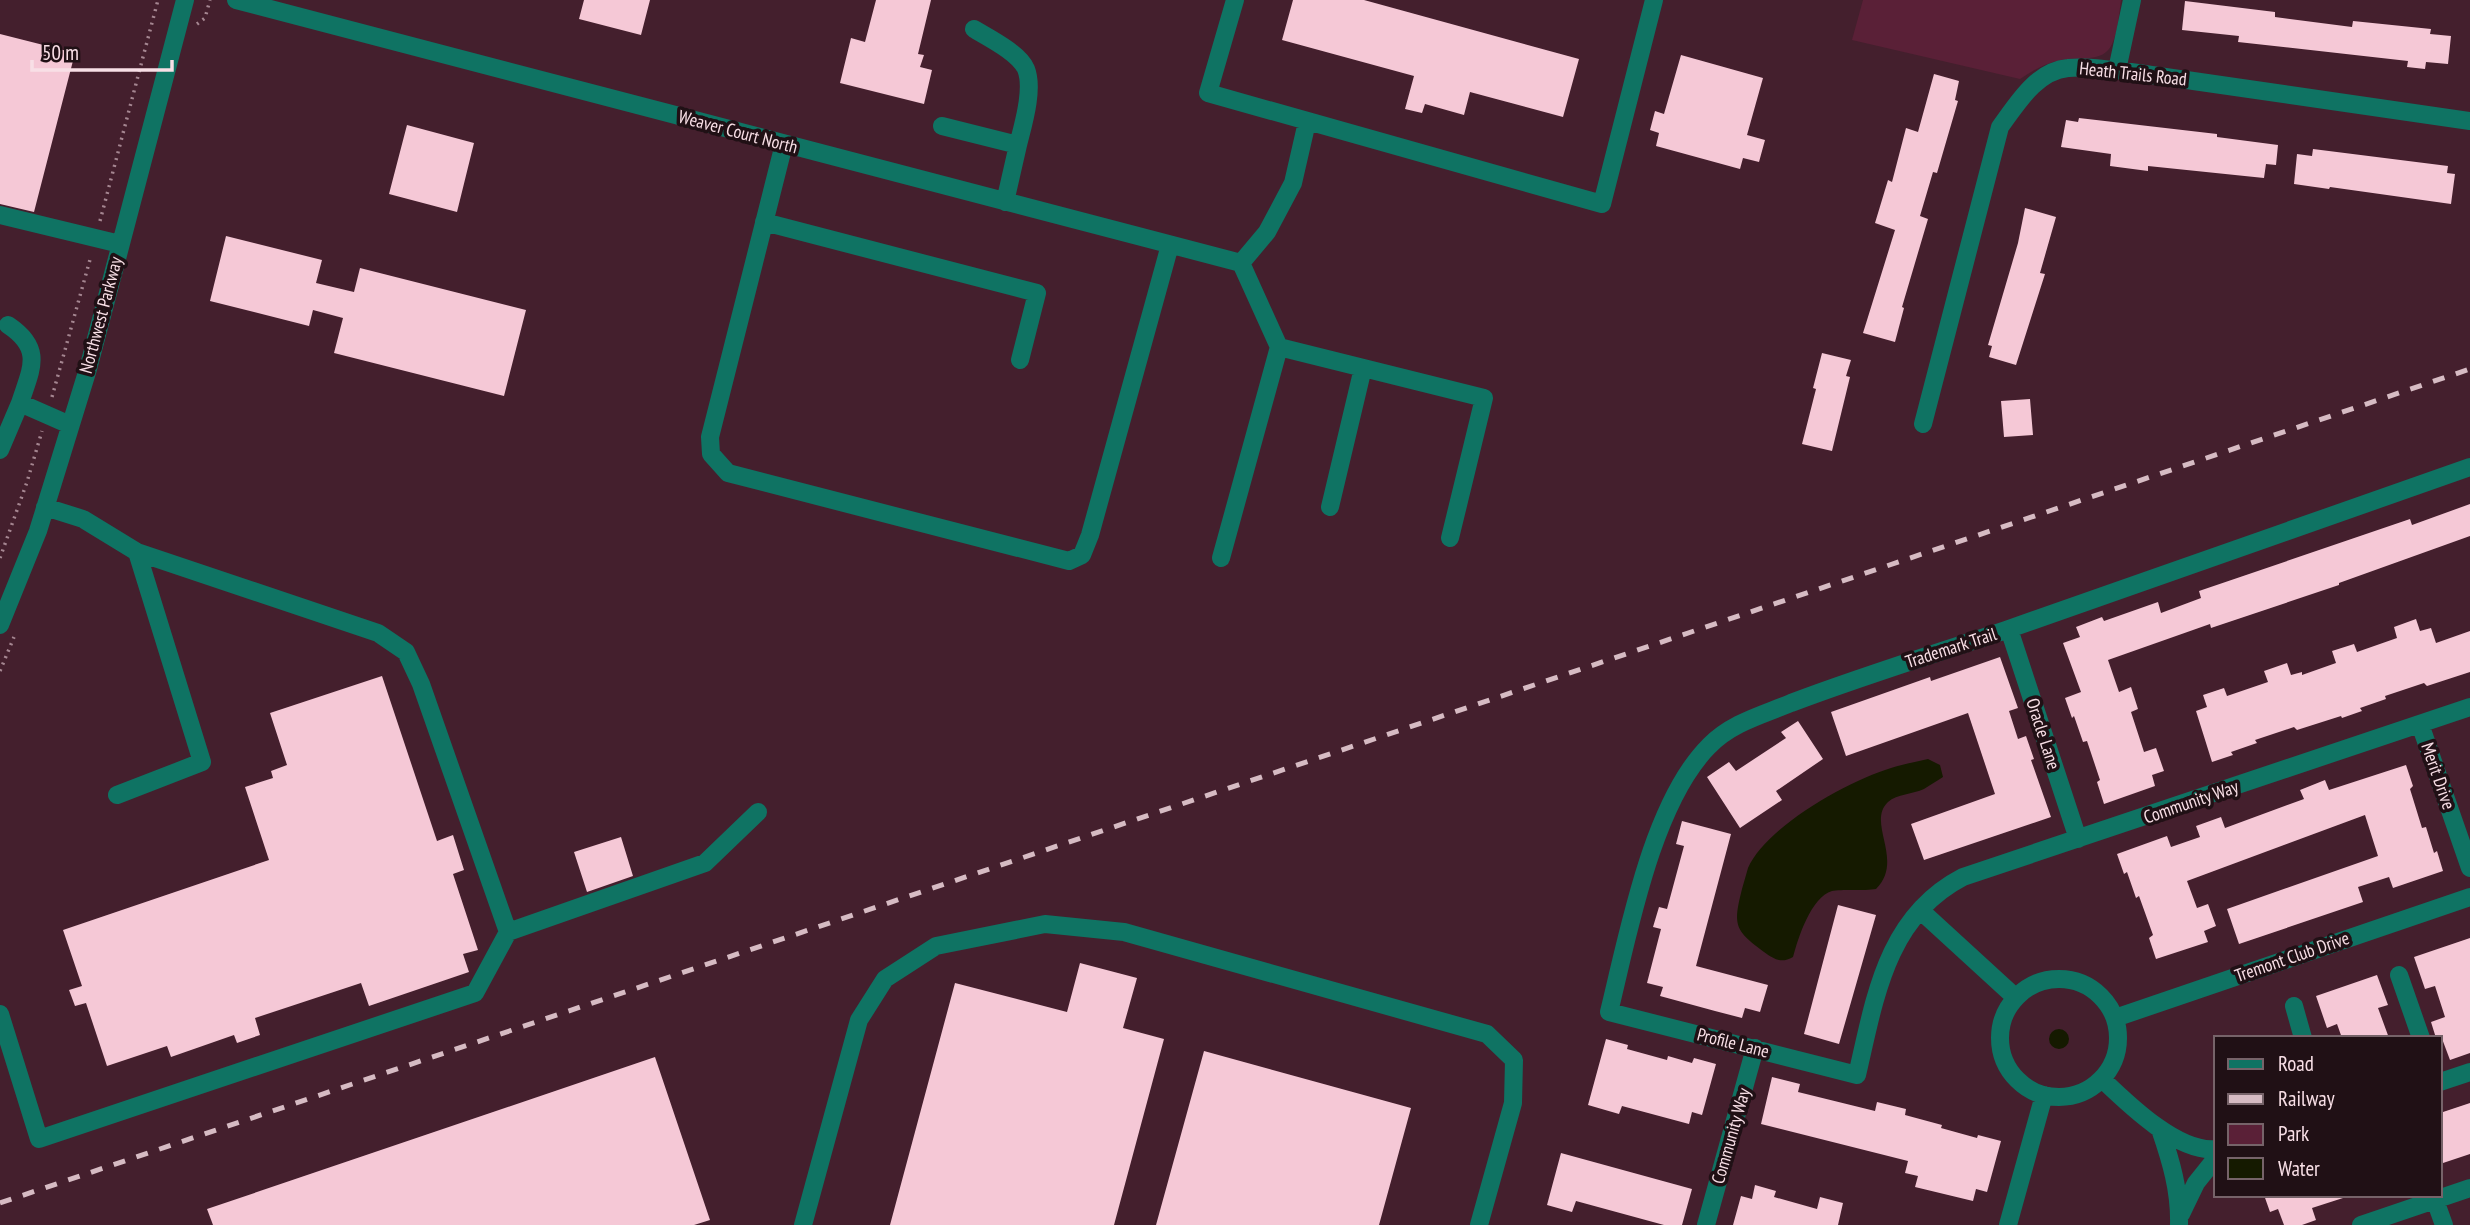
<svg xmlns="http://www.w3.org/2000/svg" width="2470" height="1225" font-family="'PT Sans Narrow',sans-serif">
	<rect width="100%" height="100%" fill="#441f2d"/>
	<!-- green -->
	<path fill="#5a2037" d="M1863,0H2121C2119,14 2118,32 2112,44C2103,64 2078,56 2061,60C2046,63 2033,70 2020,79L1852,40Z"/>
	<!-- water -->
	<path fill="#151a00" d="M1928,759L1940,765L1943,777C1937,781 1930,785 1924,789C1913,794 1897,794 1888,802C1866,823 1905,860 1876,889C1865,891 1840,889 1832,891C1811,897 1798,938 1793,957C1781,964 1774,959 1764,952C1734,930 1733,925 1742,889C1744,882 1746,875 1748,868C1767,826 1848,781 1891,768C1903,764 1916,762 1928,759Z
		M2049 1039a10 10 0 1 1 20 0a10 10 0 1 1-20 0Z"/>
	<!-- building -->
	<path fill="#f5c8d6" d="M584,0H650L641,35L579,19Z
		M876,0H931L918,54L924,55L920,67L932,70L924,104L840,83L851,38L865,42Z
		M1293,0H1364L1579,59L1563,117L1470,92L1464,115L1425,104L1422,113L1405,109L1414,76L1282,40Z
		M2185,1L2275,12V17L2352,27L2353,21L2431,29L2430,34L2451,36L2448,64L2426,62L2425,69L2407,67L2408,61L2238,42L2239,36L2182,30Z
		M0,34L75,53L34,212L0,204Z
		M1681,55L1763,78L1747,135L1765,140L1759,162L1743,158L1740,169L1656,146L1659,133L1650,130L1655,111L1664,114Z
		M1934,74L1959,81L1955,100L1958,101L1937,173L1933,172L1920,216L1928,219L1902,307L1904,308L1895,342L1863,333L1895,230L1875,223L1888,180L1892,182L1906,128L1918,132Z
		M2079,118L2217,134V137L2278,145L2276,165L2266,164L2264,178L2148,166V171L2110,166L2111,154L2061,147L2066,120L2078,122Z
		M407,125L474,143L457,212L389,194Z
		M2313,149L2448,166L2447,173L2455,174L2451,204L2330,187L2329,189L2294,184L2297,154L2312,156Z
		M2025,208L2056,217L2040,273L2045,274L2016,365L1989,357L1992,346L1988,345L2018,243Z
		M226,236L322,260L316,283L354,292L360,268L526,310L504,396L334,353L343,318L313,310L309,326L210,301Z
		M1822,353L1851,360L1846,376L1850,377L1832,451L1802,444L1816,389L1813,388Z
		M2030,399L2033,435L2004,437L2001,401Z
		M2470,504V536L2339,583V585L2211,628L2210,624L2108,660L2119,692L2131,687L2138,709L2131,712L2144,752L2156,748L2164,771L2152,775L2155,786L2104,804L2097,782L2100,780L2087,741L2083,742L2074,716L2072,718L2065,698L2081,692L2063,643L2080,637L2076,627L2102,617L2104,621L2158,602L2161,613L2201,598L2199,591L2410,519L2412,525Z
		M2416,619L2420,631L2431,628L2436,643L2470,631V672L2427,686L2424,683L2385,696L2386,699L2360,708L2362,711L2342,718L2341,716L2297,730L2294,727L2255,740L2257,743L2231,752L2233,755L2212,762L2196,711L2207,707L2203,695L2224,688L2227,696L2268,682L2264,671L2287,663L2291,675L2302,672V675L2336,663L2332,651L2354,644L2357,652L2397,638L2394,627Z
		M2000,657L2018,708L2009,711L2018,739L2026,736L2034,759L2031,760L2051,817L1924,860L1911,824L1995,794L1968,713L1846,756L1831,712L1930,677L1931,681Z
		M382,676L437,841L453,835L464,870L453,874L478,950L463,954L469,972L369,1006L361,983L255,1018L260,1035L237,1043L234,1035L171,1057L167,1046L107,1066L86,1003L75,1006L69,990L82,986L63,930L269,860L245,787L273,778L271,771L287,765L270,713Z
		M1798,721L1823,759L1776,791L1782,800L1740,828L1707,777L1729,762L1736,771L1786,738L1781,732Z
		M2406,765L2413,786L2410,789L2422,828L2426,827L2434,853L2437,851L2443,871L2393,888L2389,877L2358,887L2363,902L2239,944L2227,909L2378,856L2365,815L2187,881L2197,908L2208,904L2216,926L2204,931L2208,942L2156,959L2149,938L2153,935L2139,896L2136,898L2127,872L2124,874L2117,854L2167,836L2171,847L2200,837L2196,826L2221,817L2225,828L2304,799L2300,790L2325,780L2329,790Z
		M1682,821L1731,834L1696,966L1768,985L1760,1012L1745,1008L1742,1018L1715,1011L1660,996L1663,987L1647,983L1661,929L1653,927L1659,907L1667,909L1684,846L1676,844Z
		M621,837L633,876L587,892L574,852Z
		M1838,905L1876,915L1839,1044L1804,1034Z
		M2470,938V1053L2450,1060L2441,1036L2436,1038L2431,1022L2445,1017L2435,986L2425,989L2414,957Z
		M1080,963L1137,978L1123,1028L1164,1039L1114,1225H890L955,983L1067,1012Z
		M2377,975L2388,1005L2378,1008L2389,1038H2342L2337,1024L2327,1028L2316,996Z
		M1606,1039L1628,1045L1627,1049L1667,1060L1668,1056L1692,1063L1694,1058L1716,1064L1702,1115L1692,1112L1689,1124L1622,1106L1619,1114L1588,1105Z
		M1204,1051L1411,1108L1379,1225H1156Z
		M655,1057L710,1220L694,1225H213L207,1209Z
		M1772,1077L1800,1084L1798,1092L1875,1111L1877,1102L1906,1109L1905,1115L1942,1125L1941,1128L1977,1138L1978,1135L2001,1141L1987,1192L1976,1189L1973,1201L1915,1187L1918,1176L1905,1173L1908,1161L1761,1124Z
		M2470,1103V1154L2440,1164V1113Z
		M1561,1153L1692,1189L1682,1225H1664L1576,1201L1572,1212L1547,1205Z
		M1755,1185L1776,1191L1774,1197L1817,1209L1820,1197L1843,1203L1838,1225H1733L1741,1196L1752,1199Z
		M2264,1195H2343V1198L2312,1208L2316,1220L2302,1225H2284L2278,1209L2270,1212Z"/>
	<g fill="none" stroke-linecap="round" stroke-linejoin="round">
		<!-- path -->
		<path stroke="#a58691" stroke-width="3.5" stroke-dasharray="2 5" stroke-linecap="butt" d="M197,24L205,18L210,0
			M100,221L158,0
			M52,397L91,256
			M0,558L27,482L42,431
			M0,671L14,637"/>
		<!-- minor -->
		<path stroke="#0f7363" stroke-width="18" d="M236,0L1241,263
			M1235,0L1208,93L1602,204L1654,0
			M974,29C989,38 1019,53 1026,69C1034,89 1023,125 1018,145
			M2117,70L2132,0
			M942,126L1018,145L1005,202
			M784,144L710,437L711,454L728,473L1069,561L1082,555L1090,535L1170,245
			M0,215L120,244
			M764,222L1037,293L1020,360
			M1241,263L1267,232L1293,183L1307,122
			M8,325C44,349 31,369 20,403L70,425
			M1279,347L1484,398L1450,538
			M1923,424L2000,127C2017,104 2036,71 2068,68C2084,66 2101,69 2117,70L2470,121
			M0,450L20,403
			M2470,467C2315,521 2161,577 2006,630C1934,654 1862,676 1791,703C1762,715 1731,723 1709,746C1652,803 1628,935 1609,1012L1857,1075C1875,998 1886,917 1963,877L2470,707
			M45,507L83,519L137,552L202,762L117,795
			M1330,507L1363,368
			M137,552L378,633L406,652L421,684L508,932L705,863L758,812
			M1221,558L1279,347L1241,263
			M0,625L38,531L88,369L185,0
			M2009,629L2078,839
			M2420,724L2470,868
			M1920,910L2015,997
			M2399,975L2421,1038
			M2000 1038a59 59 0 1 1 118 0a59 59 0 1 1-118 0Z
			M2294,1006L2303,1038
			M0,1014L39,1139L475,993L508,932
			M2115,1018L2470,897
			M2102,1079C2128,1104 2178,1153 2216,1149
			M2440,1082L2470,1072
			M2160,1129C2171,1161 2180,1191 2179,1225
			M2435,1200L2444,1225
			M2181,1214L2196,1183L2216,1158
			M803,1225L859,1020L885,979L936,946L1045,924L1124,932L1487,1034L1514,1060L1513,1103L1479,1225
			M1706,1225L1755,1048
			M2008,1225L2044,1095
			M2361,1225L2470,1188"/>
		<!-- rail -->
		<path stroke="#d6bbc3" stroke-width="5" stroke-dasharray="12 12" stroke-linecap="butt" d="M0,1203L2470,369"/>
	</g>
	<g text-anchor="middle" stroke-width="7" stroke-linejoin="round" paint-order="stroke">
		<!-- street labels -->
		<g font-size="18" fill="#f8dfe6" stroke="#201015">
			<text transform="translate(2133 74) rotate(6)" y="6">Heath Trails Road</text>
			<text transform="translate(738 132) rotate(15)" y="6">Weaver Court North</text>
			<text transform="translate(101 315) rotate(-75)" y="6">Northwest Parkway</text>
			<text transform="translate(1951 648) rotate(-18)" y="6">Trademark Trail</text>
			<text transform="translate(2043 734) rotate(72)" y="6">Oracle Lane</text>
			<text transform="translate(2438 776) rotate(71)" y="6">Merit Drive</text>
			<text transform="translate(2191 802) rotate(-19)" y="6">Community Way</text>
			<text transform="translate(2292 957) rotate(-19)" y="6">Tremont Club Drive</text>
			<text transform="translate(1733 1043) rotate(14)" y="6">Profile Lane</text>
			<text transform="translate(1731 1136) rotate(-74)" y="6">Community Way</text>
		</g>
	</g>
	<!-- legend -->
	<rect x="2214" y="1036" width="228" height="161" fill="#201015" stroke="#766369" stroke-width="2"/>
	<rect x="2228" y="1059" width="35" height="10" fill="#0f7363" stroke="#766369" stroke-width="2"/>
	<text x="2278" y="1071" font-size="21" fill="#f8dfe6">Road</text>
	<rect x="2228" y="1094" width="35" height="10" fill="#d6bbc3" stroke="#766369" stroke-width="2"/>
	<text x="2278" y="1106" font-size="21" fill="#f8dfe6">Railway</text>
	<rect x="2228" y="1124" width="35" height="21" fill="#5a2037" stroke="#766369" stroke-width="2"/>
	<text x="2278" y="1141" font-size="21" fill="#f8dfe6">Park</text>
	<rect x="2228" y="1158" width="35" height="21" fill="#151a00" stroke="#766369" stroke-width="2"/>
	<text x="2278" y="1176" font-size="21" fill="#f8dfe6">Water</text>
	<!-- scale -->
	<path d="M32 60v10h140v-10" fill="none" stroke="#f8dfe6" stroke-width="3.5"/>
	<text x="42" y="60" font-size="21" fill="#f8dfe6" stroke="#201015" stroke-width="5" paint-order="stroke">50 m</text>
</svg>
